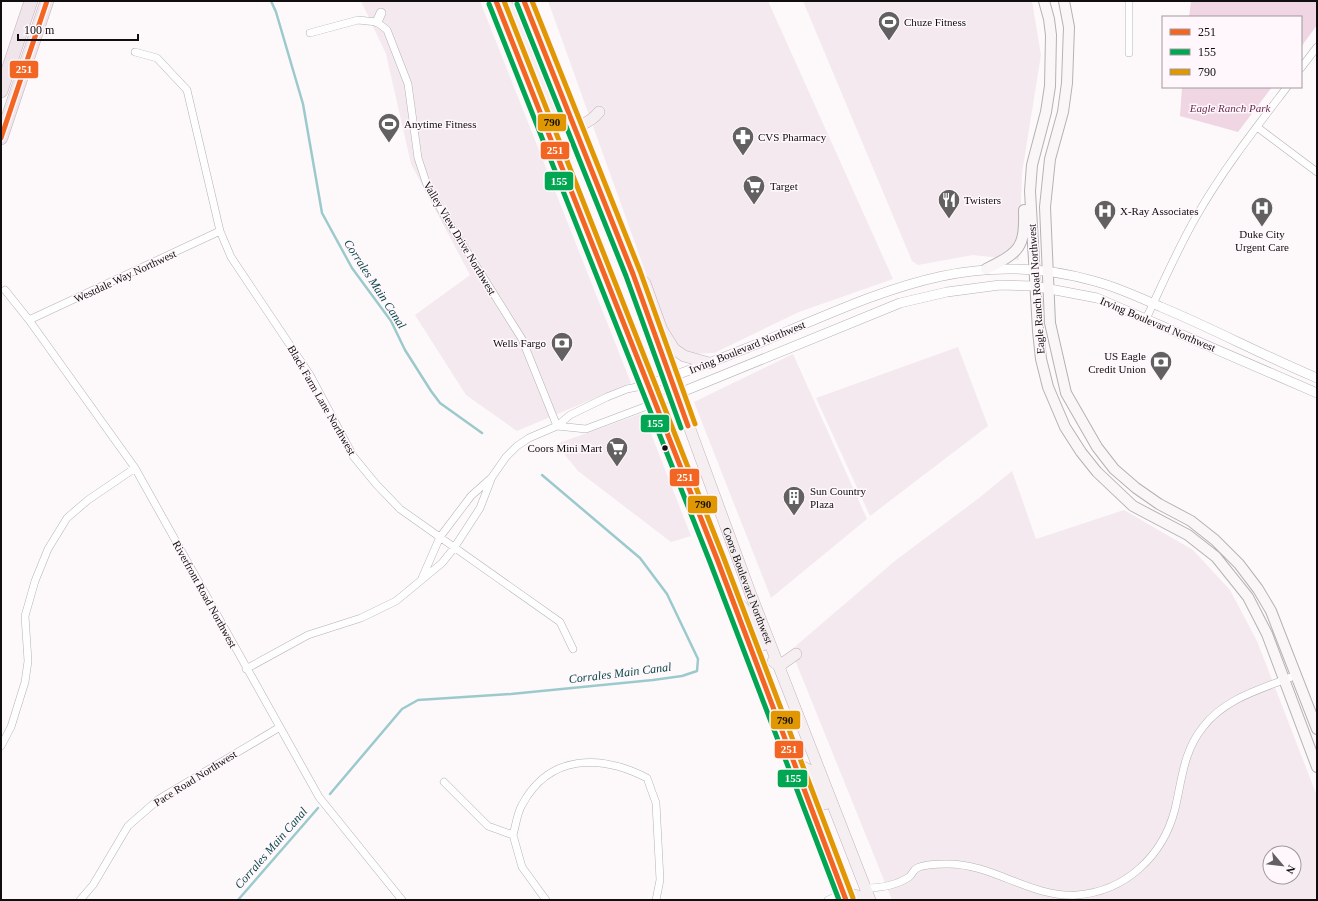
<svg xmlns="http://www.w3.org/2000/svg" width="1318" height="901" font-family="'Times New Roman',serif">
	<rect width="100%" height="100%" fill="#fdf9fb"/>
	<!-- built -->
	<path fill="#f3e9ee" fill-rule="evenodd" d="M361,1H480L631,383L517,431L466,395L415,315L470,275L411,164L386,54Z
		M548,1H768L893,279L799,312L714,353L688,354L678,347L667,332Z
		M803,1H1032L1041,55L1022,173L1019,260L973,255L918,265L912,261Z
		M958,347L988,426L870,516L816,398Z
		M793,354L867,519L771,598L694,402Z
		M643,413L691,536L671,542L578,471L556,444Z
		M1012,471L1036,539L1124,510L1193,550L1230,590L1257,641L1317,796V900H892L791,650L896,560L979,498ZM1270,853H1294V877H1270Z"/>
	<!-- green -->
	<path fill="#f0d5e3" d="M1191,1H1317V25L1301,47V17H1189Z
		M1182,87H1272L1238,132L1180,116Z"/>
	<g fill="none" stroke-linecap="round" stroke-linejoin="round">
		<!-- stream -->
		<path stroke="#9ccacc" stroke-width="2.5" d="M271,1L276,12L303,104L322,213L352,268L391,321L405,350L431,391L440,403L482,433
			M330,794L402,709L418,700L511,694L653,680L682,676L697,671L698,659L667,594L640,558L542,475
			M238,900L318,808"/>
		<!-- minor casing -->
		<g stroke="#b4b2b3" stroke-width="8">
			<path id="minor" d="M1129,1V53
				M310,33L358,20L377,22L387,30L408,84L418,158L427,185L446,218L522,339L557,426
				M135,52L157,58L187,90L220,231L231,257L310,375L353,456L376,484L400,509L560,622L573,649
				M1301,68L1317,47
				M1257,127L1317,172
				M5,290L29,320L135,468L319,797L402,900
				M1146,319C1162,285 1177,250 1196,217C1222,171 1255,129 1287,87
				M29,320L220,231
				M557,426L586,429L655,403
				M422,578L440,537L471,496L490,479
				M246,669L308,635L361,618L396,601L442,563L454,548L480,508L492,477L506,457L517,446L529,438L557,426L570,415L607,397L627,389L647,385
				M1,746L11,727L25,682L28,661L25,616L35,581L48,549L67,518L88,500L135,468
				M444,782L488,826L513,835L522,867L546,900
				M513,835C516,825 517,813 522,805C549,754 601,754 647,778L656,803L660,880L656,900
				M865,888C880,888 897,885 909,877C912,875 913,870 917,868C925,864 937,864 946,864C993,863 1030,898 1077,895C1126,891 1163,856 1175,809C1182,780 1183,752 1203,727C1226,697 1263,689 1296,675
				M80,900L93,885L128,826L159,799L280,727
				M828,900L843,893"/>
		</g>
		<!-- tertiary casing -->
		<g stroke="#b4b2b3" stroke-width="10">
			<path id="tertiary" d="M377,22L381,13
				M647,385C695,369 741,351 788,331C892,287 979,248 1094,281C1117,287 1139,297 1161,307C1214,329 1264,356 1317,378
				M655,403L900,303L947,292L1000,285L1034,286L1097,298L1317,393"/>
		</g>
		<!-- secondary casing -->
		<g stroke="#b4b2b3" stroke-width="12">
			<path id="secondary" d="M1044,1L1049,19L1051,35L1050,86L1046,112L1032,165L1030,191L1038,331L1041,359L1048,387L1065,427L1081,452L1097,472L1133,506L1188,535L1216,557L1248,597L1267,634L1317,767
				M1064,1L1069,27L1067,83L1063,112L1050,159L1045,207L1050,323L1066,393L1097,447L1114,469L1136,488L1159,504L1191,521L1215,540L1239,564L1258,589L1271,611L1317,729
				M986,269C1020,252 1025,248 1024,210"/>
		</g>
		<!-- primary casing -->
		<g stroke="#c1b3bb" stroke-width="12">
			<g id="primary">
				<path d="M496,1L571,194L717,559L846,900"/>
				<path d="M504,1C527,31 533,71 549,105C553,111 556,120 562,125C572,133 593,120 599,112"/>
				<path id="s1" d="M524,1L633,274L751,595L870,900"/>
				<path d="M633,274L645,283L662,330L674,349L684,356L709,363"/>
				<path d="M735,599L750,615L763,645"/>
				<path d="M773,661L779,666L796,654"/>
				<path d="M794,762L811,771L825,804"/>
				<path d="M843,893L858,896L863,900"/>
			</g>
		</g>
		<!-- motorway casing -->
		<g stroke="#c1b3bb" stroke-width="14">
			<path id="motorway" d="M1,91L31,1
				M1,138L47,1"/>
		</g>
		<!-- minor -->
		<use href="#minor" stroke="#fffefe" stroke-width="7"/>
		<!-- tertiary -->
		<use href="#tertiary" stroke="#fffefe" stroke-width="9"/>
		<!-- secondary -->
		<use href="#secondary" stroke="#faf6f8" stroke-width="10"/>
		<!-- primary -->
		<use href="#primary" stroke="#f6eff2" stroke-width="11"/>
		<!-- motorway -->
		<use href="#motorway" stroke="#f0e5eb" stroke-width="13"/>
		<!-- bus-1 casing -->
		<g stroke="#fff7fb" stroke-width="8">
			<path id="bus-1" d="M496,1L717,559L846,900
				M524,1L633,274L688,426
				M1,138L47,1"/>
		</g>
		<!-- bus-2 casing -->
		<g stroke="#fff7fb" stroke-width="8">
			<path id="bus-2" d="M489,4L710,562L839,900
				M517,4L626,276L681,428"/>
		</g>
		<!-- bus-3 casing -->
		<g stroke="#fff7fb" stroke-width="8">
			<path id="bus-3" d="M504,1L723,556L853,898
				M532,1L640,271L695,424"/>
		</g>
		<!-- bus-1 -->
		<use href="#bus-1" stroke="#f26522" stroke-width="5"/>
		<!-- bus-2 -->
		<use href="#bus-2" stroke="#00a651" stroke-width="5"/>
		<!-- bus-3 -->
		<use href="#bus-3" stroke="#e09702" stroke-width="5"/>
	</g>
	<!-- icons -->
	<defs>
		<g id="stadium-pin" transform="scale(1.15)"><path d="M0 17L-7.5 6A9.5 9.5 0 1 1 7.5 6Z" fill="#636062" stroke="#fff7fb"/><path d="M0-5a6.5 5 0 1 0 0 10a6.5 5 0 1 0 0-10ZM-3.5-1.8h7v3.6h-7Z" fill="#fff"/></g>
		<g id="pharmacy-pin" transform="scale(1.15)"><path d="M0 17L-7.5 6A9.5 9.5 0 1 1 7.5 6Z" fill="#636062" stroke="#fff7fb"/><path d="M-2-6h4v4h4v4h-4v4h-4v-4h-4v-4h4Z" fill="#fff"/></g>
		<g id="supermarket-pin" transform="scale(1.15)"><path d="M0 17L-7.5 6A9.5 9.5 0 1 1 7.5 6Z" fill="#636062" stroke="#fff7fb"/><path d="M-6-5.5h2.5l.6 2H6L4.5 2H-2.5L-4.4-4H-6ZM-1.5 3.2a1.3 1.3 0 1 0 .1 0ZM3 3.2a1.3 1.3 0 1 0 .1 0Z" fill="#fff"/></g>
		<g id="restaurant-pin" transform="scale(1.15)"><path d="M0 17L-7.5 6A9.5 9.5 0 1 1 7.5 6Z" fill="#636062" stroke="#fff7fb"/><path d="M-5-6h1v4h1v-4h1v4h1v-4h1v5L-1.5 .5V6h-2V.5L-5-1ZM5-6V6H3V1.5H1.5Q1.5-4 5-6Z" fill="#fff"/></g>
		<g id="hospital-pin" transform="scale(1.15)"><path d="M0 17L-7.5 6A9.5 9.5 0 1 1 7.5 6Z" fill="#636062" stroke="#fff7fb"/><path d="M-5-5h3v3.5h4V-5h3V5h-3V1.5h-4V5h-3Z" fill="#fff"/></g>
		<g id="bank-pin" transform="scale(1.15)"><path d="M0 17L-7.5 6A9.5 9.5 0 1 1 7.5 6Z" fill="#636062" stroke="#fff7fb"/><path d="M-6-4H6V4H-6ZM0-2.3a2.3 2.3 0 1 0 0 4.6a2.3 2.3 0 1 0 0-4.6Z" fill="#fff"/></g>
		<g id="building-pin" transform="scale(1.15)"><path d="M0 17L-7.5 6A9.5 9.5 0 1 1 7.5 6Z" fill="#636062" stroke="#fff7fb"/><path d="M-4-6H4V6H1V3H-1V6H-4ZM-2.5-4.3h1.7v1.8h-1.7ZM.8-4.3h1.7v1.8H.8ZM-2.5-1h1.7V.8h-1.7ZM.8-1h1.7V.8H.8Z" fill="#fff"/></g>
	</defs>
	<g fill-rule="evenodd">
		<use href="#stadium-pin" x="889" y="22"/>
		<use href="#stadium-pin" x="389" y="124"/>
		<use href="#pharmacy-pin" x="743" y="137"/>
		<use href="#supermarket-pin" x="754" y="186"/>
		<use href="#restaurant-pin" x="949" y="200"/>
		<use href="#hospital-pin" x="1262" y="208"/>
		<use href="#hospital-pin" x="1105" y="211"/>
		<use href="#bank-pin" x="562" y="343"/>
		<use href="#bank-pin" x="1161" y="362"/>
		<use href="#supermarket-pin" x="617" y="448"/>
		<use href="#building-pin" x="794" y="497"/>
	</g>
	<!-- markers -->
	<circle fill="#100e0f" stroke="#fff7fb" stroke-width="1.5" cx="665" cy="448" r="3.5"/>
	<g text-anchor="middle" stroke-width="3" stroke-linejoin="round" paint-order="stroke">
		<!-- poi labels -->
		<g font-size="11" fill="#100e0f" stroke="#fff7fb" text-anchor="start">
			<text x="904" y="26">Chuze Fitness</text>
			<text x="404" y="128">Anytime Fitness</text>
			<text x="758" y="141">CVS Pharmacy</text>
			<text x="770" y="190">Target</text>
			<text x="964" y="204">Twisters</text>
			<text x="1120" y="215">X-Ray Associates</text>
			<text x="1262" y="238" text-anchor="middle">Duke City<tspan x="1262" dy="13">Urgent Care</tspan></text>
			<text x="546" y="347" text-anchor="end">Wells Fargo</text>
			<text x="1146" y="360" text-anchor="end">US Eagle<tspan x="1146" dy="13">Credit Union</tspan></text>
			<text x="602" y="452" text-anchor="end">Coors Mini Mart</text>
			<text x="810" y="495">Sun Country<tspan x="810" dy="13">Plaza</tspan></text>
		</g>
		<!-- park labels -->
		<g font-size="11" font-style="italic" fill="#682b4e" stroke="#fff7fb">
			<text x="1230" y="112">Eagle Ranch Park</text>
		</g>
		<!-- street labels -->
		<g font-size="11" fill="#100e0f" stroke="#fff7fb">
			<text transform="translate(460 238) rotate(59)" y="4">Valley View Drive Northwest</text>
			<text transform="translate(125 276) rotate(-25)" y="4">Westdale Way Northwest</text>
			<text transform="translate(1036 289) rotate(-94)" y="4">Eagle Ranch Road Northwest</text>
			<text transform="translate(1158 324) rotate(23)" y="4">Irving Boulevard Northwest</text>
			<text transform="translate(747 347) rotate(-22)" y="4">Irving Boulevard Northwest</text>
			<text transform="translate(322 400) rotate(60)" y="4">Black Farm Lane Northwest</text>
			<text dy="4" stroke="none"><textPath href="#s1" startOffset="626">Coors Boulevard Northwest</textPath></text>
			<text transform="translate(205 594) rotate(61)" y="4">Riverfront Road Northwest</text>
			<text transform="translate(195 778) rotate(-32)" y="4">Pace Road Northwest</text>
		</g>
		<!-- water labels -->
		<g font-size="12" font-style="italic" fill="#09484a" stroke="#fff7fb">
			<text transform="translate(375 284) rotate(57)" y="4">Corrales Main Canal</text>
			<text transform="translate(620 673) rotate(-7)" y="4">Corrales Main Canal</text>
			<text transform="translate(271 848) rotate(-49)" y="4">Corrales Main Canal</text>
		</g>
	</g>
	<g stroke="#fff7fb" stroke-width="1.5">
		<rect x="9" y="60" width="30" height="19" rx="4" fill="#f26522"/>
		<rect x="537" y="113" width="30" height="19" rx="4" fill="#e09702"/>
		<rect x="540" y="141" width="30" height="19" rx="4" fill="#f26522"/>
		<rect x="544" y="171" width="30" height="20" rx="4" fill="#00a651"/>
		<rect x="640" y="414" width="30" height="19" rx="4" fill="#00a651"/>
		<rect x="669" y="468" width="31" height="19" rx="4" fill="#f26522"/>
		<rect x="687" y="495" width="31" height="19" rx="4" fill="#e09702"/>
		<rect x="770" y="710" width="31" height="20" rx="4" fill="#e09702"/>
		<rect x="774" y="740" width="30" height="19" rx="4" fill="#f26522"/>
		<rect x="777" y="769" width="31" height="19" rx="4" fill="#00a651"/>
	</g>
	<g font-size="11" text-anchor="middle" font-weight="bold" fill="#fff">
		<text x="24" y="73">251</text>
		<text x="555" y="154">251</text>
		<text x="559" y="185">155</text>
		<text x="655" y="427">155</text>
		<text x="685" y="481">251</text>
		<text x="789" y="753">251</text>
		<text x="793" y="782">155</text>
	</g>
	<g font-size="11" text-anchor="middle" font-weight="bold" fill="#111">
		<text x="552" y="126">790</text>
		<text x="703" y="508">790</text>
		<text x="785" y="724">790</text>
	</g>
	<!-- border -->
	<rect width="1318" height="901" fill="none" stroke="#100e0f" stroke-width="4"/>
	<!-- legend -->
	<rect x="1162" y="16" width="140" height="72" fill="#fff7fb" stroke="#9f9a9d"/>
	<rect x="1170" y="29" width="20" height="6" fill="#f26522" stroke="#9f9a9d"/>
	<text x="1198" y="36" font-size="12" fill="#100e0f">251</text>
	<rect x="1170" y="49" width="20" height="6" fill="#00a651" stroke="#9f9a9d"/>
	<text x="1198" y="56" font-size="12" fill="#100e0f">155</text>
	<rect x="1170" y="69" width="20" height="6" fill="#e09702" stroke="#9f9a9d"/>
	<text x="1198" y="76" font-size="12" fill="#100e0f">790</text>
	<!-- north arrow -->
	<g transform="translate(1282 865) rotate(118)"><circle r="19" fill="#fff7fb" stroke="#9f9a9d"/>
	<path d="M0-3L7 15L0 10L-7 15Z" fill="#636062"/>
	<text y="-6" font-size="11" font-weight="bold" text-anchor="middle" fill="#100e0f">N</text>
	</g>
	<!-- scale -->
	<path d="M18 34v6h120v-6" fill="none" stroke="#100e0f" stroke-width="2"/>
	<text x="24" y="34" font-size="12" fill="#100e0f" stroke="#fff7fb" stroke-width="3" paint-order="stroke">100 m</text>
</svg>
